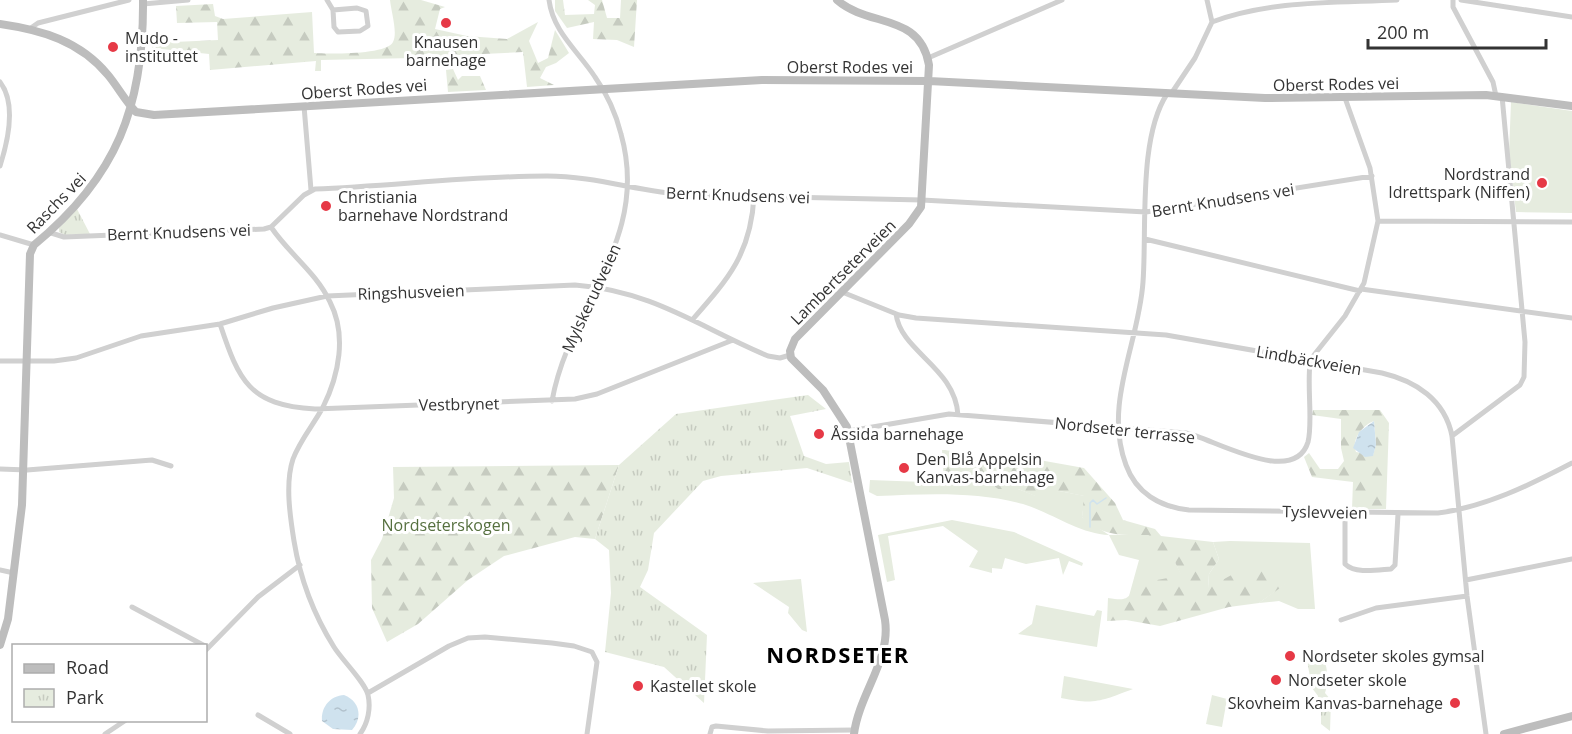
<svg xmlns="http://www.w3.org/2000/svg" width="1572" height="734" font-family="'Open Sans',sans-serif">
	<defs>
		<pattern id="forest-firs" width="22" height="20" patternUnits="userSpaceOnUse" patternTransform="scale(1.5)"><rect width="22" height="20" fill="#e6ecdf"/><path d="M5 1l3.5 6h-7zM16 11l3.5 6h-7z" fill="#c6cbc0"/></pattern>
		<pattern id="park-tufts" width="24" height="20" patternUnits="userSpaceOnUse" patternTransform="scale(1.5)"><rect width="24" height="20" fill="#e6ecdf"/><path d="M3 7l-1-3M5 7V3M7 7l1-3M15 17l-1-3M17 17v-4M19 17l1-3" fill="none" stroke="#c6cbc0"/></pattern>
		<pattern id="water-ripples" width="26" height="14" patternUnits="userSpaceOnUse" patternTransform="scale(1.5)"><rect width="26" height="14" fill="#cfe2ee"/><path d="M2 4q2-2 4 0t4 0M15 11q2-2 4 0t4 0" fill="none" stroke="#b2c2cd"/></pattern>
	</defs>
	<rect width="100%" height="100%" fill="#fff"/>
	<!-- grass -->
	<path fill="#e6ecdf" d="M1511,102L1572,111V213L1516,212L1509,153Z
		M972,469L998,489H1018L1036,496L1059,491L1085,496L1082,517L1109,535L1150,534L1175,562L1184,580L1129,596L1139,560L1119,555L1109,535C1080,534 1052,513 1023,504C976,491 926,494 877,496L869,492L870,480L951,483Z
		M952,520L1014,532L1083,563L1082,566L1069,561L1063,575L1059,558L1026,564L1005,558L1002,569L992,568V573L969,567L978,551L943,526L888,536L895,580L887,582L878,535Z
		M1230,541L1310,543L1315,609H1298L1279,601L1259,603L1286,583L1208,588L1209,574L1219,559L1213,542Z
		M801,579L807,632L802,630L788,613L789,607L753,583Z
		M1036,605L1094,616L1097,610L1102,611L1097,647L1018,634L1032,624Z
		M1064,676L1133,689C1101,701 1095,705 1061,698Z
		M1212,695L1227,699L1222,727L1206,724Z"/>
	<!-- forest -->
	<path fill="url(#forest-firs)" fill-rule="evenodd" d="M390,0H421L445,7L440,9L435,29L467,36L507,39L538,22L529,41L538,63L548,58L555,30L569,53L556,63L546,67L540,78L554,85L527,87L523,52L440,56L429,53L413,58L321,60V71H315L316,61L210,70L209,54L152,48V43L218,40L217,22L177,23L176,6L213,4L215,16L223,19L312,12L314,53C328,54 387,55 393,42C398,33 391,11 390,0Z
		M555,0H563L565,15L594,14L595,5L588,0H602L607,18H620L621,0H637L634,47L617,40L593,39L594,22L567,28L555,11Z
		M453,69L458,80L462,76H480L486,90L448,92L446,70Z
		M1313,410H1380L1389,423L1386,509H1352L1353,482L1312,477L1304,457L1309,453L1320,469H1338L1344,461L1341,448V419L1312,415ZM1374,421L1376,445L1373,455L1356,452C1351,439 1363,425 1374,421Z
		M942,450C952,450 952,452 959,456C964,459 1016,467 1023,467L1028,458L1084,468L1115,503L1123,520L1155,529L1161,536L1213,542L1219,559L1209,574L1208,588L1235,573L1263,568L1287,583L1259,603L1229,607L1160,626L1126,620L1107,621L1108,598C1133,602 1125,596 1141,583L1173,577L1183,580L1175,562L1156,559L1146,544L1149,535C1122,535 1102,537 1082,517L1084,496L1059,491L1051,496H1035L1018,489H998L972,469L951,483H944Z
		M619,465L595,539L575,537L504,556L468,580L418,624L387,642L372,608L371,560L382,539L394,498L393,467Z"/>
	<!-- park -->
	<path fill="url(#park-tufts)" d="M77,209L90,234L65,235L59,232V228Z
		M808,395L826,409L790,416L804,456L826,464L849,462L852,483L807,468L721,476L703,481L654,533L648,570L640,587L707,635L704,703L664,667L605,652L611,593L609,550L595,539L619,465L676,414Z
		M1310,649C1328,651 1330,678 1325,693L1331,700L1330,731L1321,724V710L1317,702L1318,696L1312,688L1308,666L1307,653Z"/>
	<!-- water -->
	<path fill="url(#water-ripples)" d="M1374,421L1376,445L1373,456L1365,457L1353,448L1359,432Z
		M344,695C360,701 363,718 352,730L333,729L322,721C321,707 330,696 344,695Z"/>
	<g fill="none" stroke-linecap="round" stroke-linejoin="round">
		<!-- stream -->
		<path stroke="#cfe2ee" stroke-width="1.5" d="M1090,527V503L1093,500L1097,504L1106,498"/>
		<!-- street -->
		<path stroke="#d0d0d0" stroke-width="5" d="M327,0L333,10L334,27L338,32L360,31L368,26L366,11L357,8L333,10
			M549,0C553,32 578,51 595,77C607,94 616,114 621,134C651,240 569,305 552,401
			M1207,0L1212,22
			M1453,0V7L1493,82L1496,96
			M1461,0L1572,17
			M143,4L188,0
			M1212,22C1271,0 1336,3 1397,0
			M28,30L38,23L129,0
			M928,58L1062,0
			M0,82C17,104 8,141 0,166
			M1167,94C1138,138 1147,229 1143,282C1139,343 1103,404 1126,465C1136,493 1160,507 1189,510L1438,513C1485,507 1530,485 1572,463
			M1171,94L1195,58L1212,22
			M304,106L311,190
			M1378,221L1572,222
			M271,227C289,254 316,272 330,302C347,335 339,375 323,407C314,424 300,440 293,459C285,483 290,516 294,541C300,578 314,615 334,647C342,660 365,682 368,695C371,708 368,723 360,734
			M48,232L64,237L264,229L271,227L304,195L315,189C392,186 470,176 547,176C595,176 640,192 687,195L922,200L1146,212L1372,176
			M0,235L34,245
			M1145,239L1360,291
			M1361,289L1572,318
			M842,292L899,315L916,318L1166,335L1382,373C1416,381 1445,400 1452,436L1467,596L1486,734
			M896,314C901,352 955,367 958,415
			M693,319C729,278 751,253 754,196
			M220,324C239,381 249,405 315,409L575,399L597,394L733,340
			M0,361H54L76,358L141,336L220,324L273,308L327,296L575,285C653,291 699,327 768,356L780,358L790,355
			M849,431L949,414L1186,433C1212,438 1294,488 1308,442C1313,423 1307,387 1310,364L1314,355L1345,316L1364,283L1378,221L1370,168L1345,98
			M1452,436L1520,385L1524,377L1525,342L1502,96
			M0,469L27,470L152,460L171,466
			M1345,513V564C1355,574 1377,570 1391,569L1395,565L1398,514
			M0,570L14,573
			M1466,580L1572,559
			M132,607L205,646
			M1341,620L1376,608L1467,596
			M206,650L258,597L300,565
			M368,693L449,646L468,638L485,637L552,643L574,646L592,652L597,662L587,734
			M258,715L290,734
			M105,734L126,720
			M710,734L712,727L716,726L768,731L854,730"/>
		<!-- secondary -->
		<path stroke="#bdbdbd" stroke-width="8" d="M837,0C869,28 920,12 929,65L921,207L909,224L795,339L790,351L791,358L823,390L847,427L885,620C891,660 859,694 854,734
			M0,24C42,30 80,41 108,75C118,87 125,101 136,112L154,115L762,80L929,81L1265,98L1486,95L1572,106
			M0,645L8,619L22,505L30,254L34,245C117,177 144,106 143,0
			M1504,734L1572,716"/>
	</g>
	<!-- markers -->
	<g fill="#e63946" stroke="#fff" stroke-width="2">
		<circle cx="446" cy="23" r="6"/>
		<circle cx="113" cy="47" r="6"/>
		<circle cx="1542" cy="183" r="6"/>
		<circle cx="326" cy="206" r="6"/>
		<circle cx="819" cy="434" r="6"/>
		<circle cx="904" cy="468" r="6"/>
		<circle cx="1290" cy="656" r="6"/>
		<circle cx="1276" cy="680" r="6"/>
		<circle cx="638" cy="686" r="6"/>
		<circle cx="1455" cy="703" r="6"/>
	</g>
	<g text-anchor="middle" stroke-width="6" stroke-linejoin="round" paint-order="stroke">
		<!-- poi labels -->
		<g font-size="16" fill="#333" stroke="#fff" text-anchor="start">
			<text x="125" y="44">Mudo -<tspan x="125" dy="18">instituttet</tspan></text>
			<text x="446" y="48" text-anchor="middle">Knausen<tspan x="446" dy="18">barnehage</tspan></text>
			<text x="1530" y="180" text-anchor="end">Nordstrand<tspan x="1530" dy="18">Idrettspark (Niffen)</tspan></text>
			<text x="338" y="203">Christiania<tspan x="338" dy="18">barnehave Nordstrand</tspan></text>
			<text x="831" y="440">Åssida barnehage</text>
			<text x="916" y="465">Den Blå Appelsin<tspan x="916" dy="18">Kanvas-barnehage</tspan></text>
			<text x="1302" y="662">Nordseter skoles gymsal</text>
			<text x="1288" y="686">Nordseter skole</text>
			<text x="650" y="692">Kastellet skole</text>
			<text x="1443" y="709" text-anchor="end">Skovheim Kanvas-barnehage</text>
		</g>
		<!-- street labels -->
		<g font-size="16" fill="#333" stroke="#fff">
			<text x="850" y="73">Oberst Rodes vei</text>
			<text transform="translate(1336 84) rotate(-1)" y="6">Oberst Rodes vei</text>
			<text transform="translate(364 89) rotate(-4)" y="6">Oberst Rodes vei</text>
			<text transform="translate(738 195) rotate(2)" y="6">Bernt Knudsens vei</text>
			<text transform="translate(1223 200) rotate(-9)" y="6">Bernt Knudsens vei</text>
			<text transform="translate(56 203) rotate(-46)" y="6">Raschs vei</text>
			<text transform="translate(179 232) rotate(-2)" y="6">Bernt Knudsens vei</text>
			<text transform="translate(843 272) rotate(-45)" y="6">Lambertseterveien</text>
			<text transform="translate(411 292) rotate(-2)" y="6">Ringshusveien</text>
			<text transform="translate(591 298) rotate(-65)" y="6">Mylskerudveien</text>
			<text transform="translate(1309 360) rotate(10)" y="6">Lindbäckveien</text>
			<text transform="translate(459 404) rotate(-1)" y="6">Vestbrynet</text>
			<text transform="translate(1125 430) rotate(6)" y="6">Nordseter terrasse</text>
			<text transform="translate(1325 512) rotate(1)" y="6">Tyslevveien</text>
		</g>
		<!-- park labels -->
		<g font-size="16" fill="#56703f" stroke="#fff">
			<text x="446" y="531">Nordseterskogen</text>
		</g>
		<!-- district labels -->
		<g font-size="22" font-weight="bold" letter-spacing="1.5" fill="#000" stroke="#fff">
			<text x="838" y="663">NORDSETER</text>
		</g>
	</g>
	<!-- legend -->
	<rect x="12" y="644" width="195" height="78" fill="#ffffff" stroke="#adadad" stroke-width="1.5"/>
	<rect x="24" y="664" width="30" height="9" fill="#bdbdbd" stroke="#adadad" stroke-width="1.5"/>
	<text x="66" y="674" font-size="18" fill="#333333">Road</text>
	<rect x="24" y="689" width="30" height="18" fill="url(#park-tufts)" stroke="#adadad" stroke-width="1.5"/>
	<text x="66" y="704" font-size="18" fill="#333333">Park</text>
	<!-- scale -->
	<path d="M1368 39v9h178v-9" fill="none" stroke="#333333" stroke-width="3"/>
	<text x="1377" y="39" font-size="18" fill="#333333" stroke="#ffffff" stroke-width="4.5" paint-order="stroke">200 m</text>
</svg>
